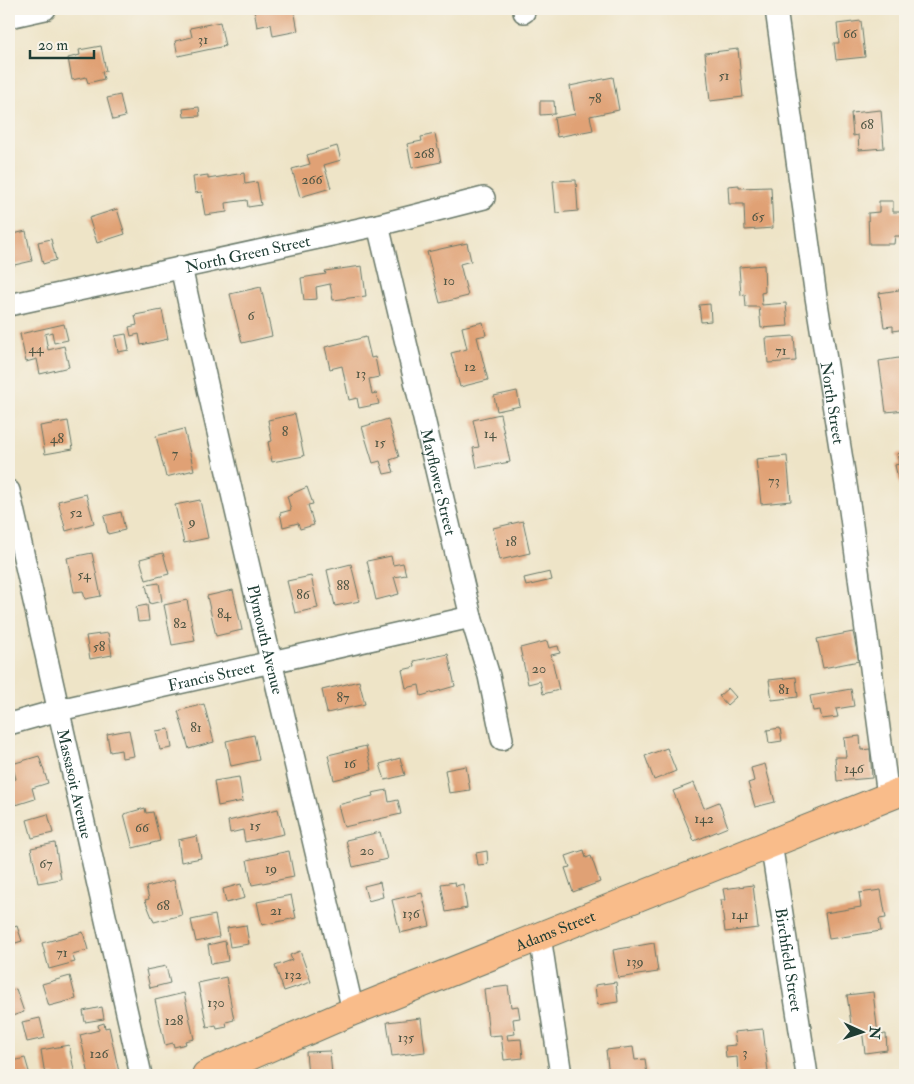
<svg xmlns="http://www.w3.org/2000/svg" width="914" height="1084" font-family="'IM FELL Double Pica',serif">
	<rect width="100%" height="100%" fill="#f7f3e8"/>
	<filter id="ink" filterUnits="userSpaceOnUse"><feTurbulence type="fractalNoise" baseFrequency=".02" numOctaves="2"/><feDisplacementMap in="SourceGraphic" scale="10" xChannelSelector="R" yChannelSelector="G"/><feConvolveMatrix kernelMatrix="1 2 1 2 8 2 1 2 1" color-interpolation-filters="sRGB"/></filter>
	<filter id="wash" filterUnits="userSpaceOnUse"><feTurbulence type="fractalNoise" baseFrequency=".0096" numOctaves="4" result="noise"/><feDisplacementMap in="SourceGraphic" scale="20" xChannelSelector="R" yChannelSelector="G"/><feGaussianBlur stdDeviation="1.12" result="paint"/><feColorMatrix in="noise" values="0 0 0 0 0 0 0 0 0 0 0 0 0 0 0 0 0 1.4 0 .05"/><feComposite in="paint" operator="in"/></filter>
	<g filter="url(#wash)">
		<rect width="100%" height="100%" fill="#eee4c7"/>
		<g id="blocks">
			<!-- building -->
			<path fill="#e0a175" d="M254,9H294L298,31L273,36L271,24L257,27Z
				M861,21L865,57L836,60L834,43H839L837,24Z
				M220,22L225,46L178,56L175,41L192,37L190,28Z
				M101,46L106,71L102,72L104,79L88,83L86,77L72,80L68,58L80,55L79,50Z
				M738,49L743,97L710,101L705,53Z
				M9,62L14,83L9,85Z
				M613,77L619,110L590,116L593,130L557,137L554,118L575,114L570,86Z
				M120,95L125,117L113,120L107,98Z
				M540,101H554L555,114L540,115Z
				M199,107L200,116L184,117L183,109Z
				M881,110L884,148L859,150L858,135L853,136L851,113Z
				M435,134L441,162L412,168L407,144L422,141L421,137Z
				M337,146L341,160L324,165L331,188L300,197L292,169L310,164L307,155Z
				M244,173L245,184L257,182L261,205L248,207L247,200L226,203L227,212L205,215L201,192L195,193L193,177L208,175V179Z
				M576,180L578,211L556,213L553,181Z
				M739,185V188L771,187L773,228L745,230L744,204H729L728,186Z
				M879,201H893V212H904L905,236H895L894,244H869L868,213L879,212Z
				M117,209L125,234L97,243L89,218Z
				M26,231L32,261L10,266L9,235Z
				M51,239L56,260L43,264L38,242Z
				M467,243L471,261L460,264L468,296L440,303L427,252Z
				M764,265L765,292L761,293L762,305L786,303L788,326L761,328L759,307H746L745,294L741,295L739,267Z
				M362,266L366,296L333,300L330,284L316,287L317,299L304,300L301,278L326,274L325,271Z
				M261,287L272,336L242,343L230,294Z
				M905,289V329L893,331V326L884,327L879,293Z
				M710,304L711,321L701,322L699,305Z
				M162,310L168,339L141,345L139,334L131,336L129,327L137,325L135,315Z
				M483,322L486,335L477,337L488,380L460,387L451,353L467,349L462,327Z
				M64,324L68,340L54,343L52,332L45,334L48,350L64,346L69,367L40,374L37,359L26,362L20,334Z
				M126,334L129,350L118,352L115,336Z
				M794,336L796,361L768,363L766,338Z
				M366,337L371,358L375,357L379,377L369,379L372,394L376,393L379,404L359,408L357,398L349,400L342,366L330,369L325,347Z
				M905,357V410L886,412L879,361Z
				M517,391L520,406L497,411L494,396Z
				M295,414L304,456L272,462L268,442L272,441L268,420Z
				M500,414L510,462L477,468L473,448L479,447L473,420Z
				M388,419L399,457L390,460L394,472L384,474L380,461L373,463L362,427Z
				M68,421L73,449L45,454L40,426Z
				M184,429L194,470L166,477L156,436Z
				M905,452V486L900,487L895,465L899,464L897,454Z
				M787,456L791,501L761,504L756,459Z
				M307,487L313,504L308,505L314,525L300,529L298,523L283,527L280,513L291,510L287,496Z
				M86,494L94,523L66,531L58,501Z
				M200,500L208,538L184,543L175,505Z
				M121,512L125,530L108,534L104,516Z
				M523,521L530,553L500,560L493,528Z
				M92,553L101,596L85,599L83,591L74,592L67,558Z
				M163,553L169,574L146,580L140,559Z
				M391,556L393,565L403,563L406,575L394,577L399,594L376,600L367,561Z
				M351,564L360,601L335,606L327,570Z
				M550,572L552,580L526,586L524,578Z
				M311,576L318,608L295,613L287,581Z
				M159,583L162,601L150,604L146,585Z
				M233,590L242,630L216,636L207,596Z
				M187,600L195,641L172,645L164,605Z
				M147,605L149,621L138,622L136,607Z
				M853,632L859,661L823,668L817,639Z
				M108,633L112,655L90,659L86,636Z
				M547,641L549,648L558,646L560,653L551,655L559,690L543,694L540,681L528,684L520,648Z
				M448,654L455,686L421,696L419,685L406,688L402,670L415,667L414,661Z
				M796,677L798,697L772,700L769,680Z
				M359,681L365,704L327,713L322,690Z
				M728,688L736,697L727,705L719,696Z
				M851,689L854,706L836,709L838,717L822,719L820,710L813,711L810,696Z
				M204,704L214,742L189,749L178,711Z
				M780,728L782,741L769,743L767,730Z
				M169,729L172,748L160,750L156,731Z
				M129,730L134,756L122,758L121,750L110,752L107,734Z
				M254,735L259,760L231,766L226,741Z
				M860,736L861,750L870,749L872,778L837,781L835,757H846L844,738Z
				M366,746L372,770L334,780L328,755Z
				M667,748L676,771L654,780L645,756Z
				M39,756L48,783L32,788L35,799L16,805L13,796L9,797V781L16,779L12,764Z
				M400,758L405,775L385,780L380,764Z
				M765,764L775,802L755,807L748,783L754,781L751,768Z
				M466,766L470,790L449,793L445,770Z
				M239,777L243,801L218,806L214,781Z
				M694,783L704,808L719,802L728,827L694,841L673,791Z
				M387,790L389,802L398,800L401,814L344,827L338,805L373,796L372,793Z
				M145,808L146,813L153,812L160,841L133,848L124,814Z
				M278,809L284,834L245,842L243,830L230,833L228,821Z
				M48,814L53,833L32,838L27,820Z
				M380,832L387,859L353,867L346,840Z
				M197,836L201,858L181,862L178,840Z
				M55,843L61,879L38,883L31,848Z
				M584,850L586,858L591,856L600,882L573,892L565,868L570,867L566,856Z
				M289,851L294,877L252,885L247,860Z
				M487,851L488,864L478,865L476,853Z
				M174,880L182,915L154,922L145,900L149,899L146,887Z
				M380,882L383,897L368,901L364,886Z
				M455,882L456,886L463,884L467,908L446,912L441,884Z
				M241,884L245,898L226,903L223,889Z
				M753,885L758,928L725,932L721,900H725L723,889Z
				M881,890L886,918L879,919L881,931L829,939L825,913L861,907L859,893Z
				M422,893L430,926L400,933L392,900Z
				M291,895L296,918L262,925L257,902Z
				M215,915L219,937L196,942L191,920Z
				M246,925L249,944L230,947L227,928Z
				M17,926L22,941L9,945V929Z
				M83,932L88,950L72,954L75,962L49,969L42,943Z
				M225,941L228,961L211,964L208,945Z
				M654,943L658,972L618,978L613,950Z
				M300,951L311,982L284,991L275,966L292,960L290,955Z
				M166,966L170,983L150,988L146,970Z
				M70,976L76,999L49,1006L42,984Z
				M226,977L234,1020L226,1022L227,1027L217,1029L216,1025L207,1027L198,983Z
				M616,982L618,1002L597,1005L595,985Z
				M508,986L511,1007L518,1006L520,1018L513,1019L515,1034L507,1035L508,1040L521,1039L523,1058L504,1060L501,1035L489,1036L484,989Z
				M16,989L24,1012L9,1017V991Z
				M873,992L878,1035L886,1034L887,1050L865,1053L862,1029L852,1031L847,995Z
				M184,993L194,1039L185,1041L186,1044L174,1047L173,1043L165,1045L155,1000Z
				M102,1007L104,1019L85,1022L83,1011Z
				M40,1018L45,1038L27,1042L22,1022Z
				M421,1018L425,1052L392,1056L387,1022Z
				M104,1023L105,1028L109,1027L119,1072L89,1075L80,1035L99,1030L98,1025Z
				M763,1029L768,1072L738,1075L737,1057L726,1058L725,1046L736,1045L734,1032Z
				M69,1045L75,1075H45L41,1050Z
				M633,1047L635,1060L645,1059L647,1075H609L606,1050Z
				M330,1051L332,1075H308L306,1052Z
				M25,1058L30,1075H9V1062Z"/>
		</g>
	</g>
	<g filter="url(#ink)">
		<use href="#blocks" fill-opacity="0" stroke="#677767" stroke-width="1"/>
		<g fill="none" stroke-linecap="round" stroke-linejoin="round">
			<!-- minor casing -->
			<g stroke="#677767" stroke-width="24">
				<g id="minor">
					<path d="M524,9V12"/>
					<path id="s1" d="M776,9L816,297L850,510L888,796"/>
					<path d="M9,17L45,9"/>
					<path id="s2" d="M378,225L471,617L489,676L502,739"/>
					<path id="s3" d="M181,267C235,516 296,763 353,1011"/>
					<path id="s4" d="M9,305L378,225L484,198"/>
					<path id="s5" d="M9,491L141,1075"/>
					<path id="s6" d="M9,724L59,710L471,617"/>
					<path id="s7" d="M771,843L807,1075"/>
					<path d="M540,936L561,1075"/>
				</g>
			</g>
			<!-- major casing -->
			<g stroke="#677767" stroke-width="30">
				<g id="major">
					<path id="s8" d="M206,1075L353,1011L905,790"/>
				</g>
			</g>
			<!-- minor -->
			<use href="#minor" stroke="#fff" stroke-width="21"/>
			<!-- major -->
			<use href="#major" stroke="#f9bc8a" stroke-width="28"/>
		</g>
	</g>
	<g text-anchor="middle" stroke-width="4" stroke-linejoin="round" paint-order="stroke">
		<!-- number labels -->
		<g font-size="14" fill="#4f5644">
			<text x="850" y="38">66</text>
			<text x="203" y="44">31</text>
			<text x="724" y="80">51</text>
			<text x="595" y="103">78</text>
			<text x="867" y="129">68</text>
			<text x="424" y="158">268</text>
			<text x="312" y="184">266</text>
			<text x="758" y="221">65</text>
			<text x="449" y="285">10</text>
			<text x="251" y="320">6</text>
			<text x="36" y="353">44</text>
			<text x="781" y="355">71</text>
			<text x="470" y="371">12</text>
			<text x="361" y="378">13</text>
			<text x="285" y="436">8</text>
			<text x="490" y="438">14</text>
			<text x="57" y="443">48</text>
			<text x="380" y="447">15</text>
			<text x="175" y="458">7</text>
			<text x="774" y="485">73</text>
			<text x="76" y="517">52</text>
			<text x="192" y="526">9</text>
			<text x="511" y="546">18</text>
			<text x="84" y="579">54</text>
			<text x="343" y="590">88</text>
			<text x="303" y="599">86</text>
			<text x="224" y="618">84</text>
			<text x="180" y="628">82</text>
			<text x="99" y="651">58</text>
			<text x="539" y="673">20</text>
			<text x="784" y="694">81</text>
			<text x="343" y="702">87</text>
			<text x="196" y="732">81</text>
			<text x="350" y="768">16</text>
			<text x="854" y="773">146</text>
			<text x="704" y="823">142</text>
			<text x="255" y="830">15</text>
			<text x="142" y="832">66</text>
			<text x="367" y="855">20</text>
			<text x="46" y="868">67</text>
			<text x="271" y="873">19</text>
			<text x="163" y="910">68</text>
			<text x="276" y="915">21</text>
			<text x="411" y="918">136</text>
			<text x="740" y="919">141</text>
			<text x="62" y="957">71</text>
			<text x="635" y="966">139</text>
			<text x="293" y="979">132</text>
			<text x="216" y="1007">130</text>
			<text x="174" y="1025">128</text>
			<text x="406" y="1042">135</text>
			<text x="745" y="1057">3</text>
			<text x="99" y="1058">126</text>
		</g>
		<!-- street labels -->
		<g font-size="16" fill="#1f3d34" stroke="#f7f3e8">
			<text dy="6" stroke="none"><textPath href="#s4" startOffset="244">North Green Street</textPath></text>
			<text dy="6" stroke="none"><textPath href="#s1" startOffset="398">North Street</textPath></text>
			<text dy="6" stroke="none"><textPath href="#s2" startOffset="264">Mayflower Street</textPath></text>
			<text dy="6" stroke="none"><textPath href="#s3" startOffset="382">Plymouth Avenue</textPath></text>
			<text dy="6" stroke="none"><textPath href="#s6" startOffset="208">Francis Street</textPath></text>
			<text dy="6" stroke="none"><textPath href="#s5" startOffset="300">Massasoit Avenue</textPath></text>
			<text dy="6" stroke="none"><textPath href="#s8" startOffset="378">Adams Street</textPath></text>
			<text dy="6" stroke="none"><textPath href="#s7" startOffset="118">Birchfield Street</textPath></text>
		</g>
	</g>
	<!-- margin -->
	<rect width="914" height="1084" fill="none" stroke="#f7f3e8" stroke-width="30"/>
	<!-- north arrow -->
	<g transform="translate(862 1032) rotate(93)" stroke="#f7f3e8" stroke-width="4" paint-order="stroke">
	<path d="M0-4L9 19L0 12L-9 19Z" fill="#1f3d34"/>
	<text y="-8" font-size="14" font-weight="bold" text-anchor="middle" fill="#1f3d34">N</text>
	</g>
	<!-- scale -->
	<path d="M30 50v8h64v-8" fill="none" stroke="#1f3d34" stroke-width="2.5"/>
	<text x="38" y="50" font-size="15" fill="#1f3d34" stroke="#f7f3e8" stroke-width="4" paint-order="stroke">20 m</text>
</svg>
